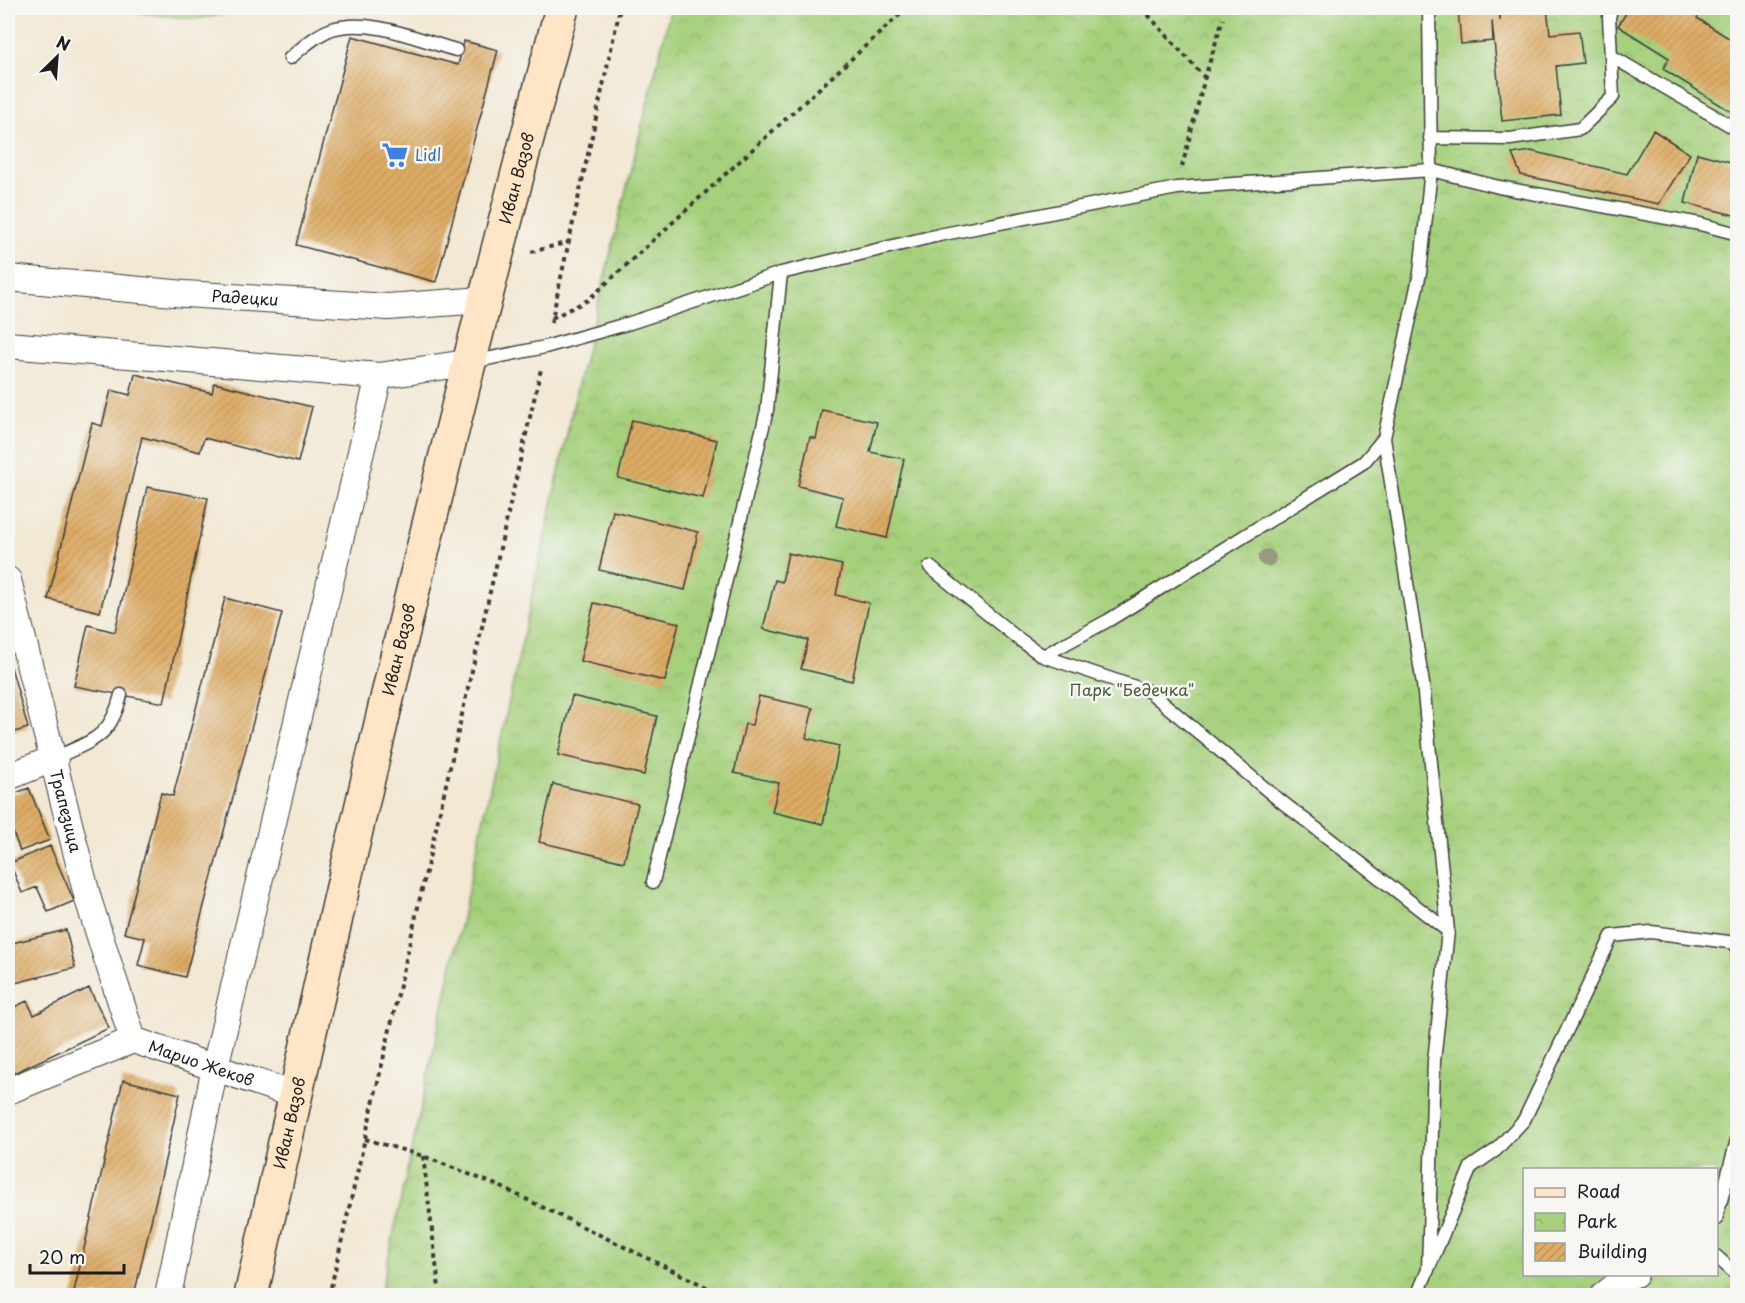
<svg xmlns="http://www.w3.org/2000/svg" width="1745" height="1303" font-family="'Playpen Sans',sans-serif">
	<defs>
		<pattern id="park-crowns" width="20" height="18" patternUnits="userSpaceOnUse" patternTransform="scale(1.5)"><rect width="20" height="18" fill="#a5d07c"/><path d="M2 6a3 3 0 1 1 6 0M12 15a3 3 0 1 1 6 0" fill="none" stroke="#8db26b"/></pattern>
		<pattern id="building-hatch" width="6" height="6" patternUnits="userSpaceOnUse" patternTransform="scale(1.5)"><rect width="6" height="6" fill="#ddac65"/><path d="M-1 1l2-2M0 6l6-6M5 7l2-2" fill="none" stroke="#bd9357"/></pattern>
	</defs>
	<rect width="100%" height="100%" fill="#f6f6f2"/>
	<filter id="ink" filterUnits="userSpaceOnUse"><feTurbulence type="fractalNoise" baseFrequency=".0167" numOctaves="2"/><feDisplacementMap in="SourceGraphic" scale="12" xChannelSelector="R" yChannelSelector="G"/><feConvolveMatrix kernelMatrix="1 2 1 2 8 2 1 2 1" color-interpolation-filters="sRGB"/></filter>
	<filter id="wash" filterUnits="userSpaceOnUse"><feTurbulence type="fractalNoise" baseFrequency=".008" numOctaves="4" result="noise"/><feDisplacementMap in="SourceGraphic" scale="24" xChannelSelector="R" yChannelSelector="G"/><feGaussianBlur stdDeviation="1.35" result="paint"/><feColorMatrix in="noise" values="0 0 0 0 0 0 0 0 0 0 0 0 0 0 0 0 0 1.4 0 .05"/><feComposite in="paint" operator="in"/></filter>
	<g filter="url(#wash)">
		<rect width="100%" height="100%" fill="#f2e8d3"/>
		<!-- grass -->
		<path fill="#a5d07c" stroke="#60764c" stroke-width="1.5" d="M96,8H261L195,19Z"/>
		<!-- park -->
		<path fill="url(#park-crowns)" stroke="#60764c" stroke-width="1.5" fill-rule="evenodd" d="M671,8H1737V1295L380,1296L576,393ZM1524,1170H1716V1274H1524Z"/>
		<g id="blocks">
			<!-- building -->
			<path fill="url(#building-hatch)" d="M1458,8H1499L1500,21V8H1547L1550,34L1579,31L1583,63L1556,66L1561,115L1502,121L1492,21L1493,41L1461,44Z
				M1629,8H1704L1697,18L1738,44V116L1663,69L1669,58L1618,26Z
				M352,36L458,65L464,41L498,50L436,282L296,245Z
				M1653,130L1690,154L1659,204L1521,175L1512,154L1531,151L1627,174Z
				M1697,153L1738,164V216L1685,203Z
				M135,374L212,393L214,383L312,407L298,462L204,438L200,452L142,437L100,612L48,599L92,423L102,426L111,390L130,395Z
				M822,410L877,422L870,452L904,459L887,538L836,526L843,497L798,486L810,437L816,439Z
				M632,420L717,440L703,498L618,478Z
				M147,487L208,498L164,703L74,686L88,625L115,632Z
				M613,511L698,532L685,590L599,570Z
				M788,553L842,565L836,595L869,603L852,681L801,669L808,640L763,629L775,580L782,582Z
				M225,598L282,613L185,977L138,965L145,938L124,933L161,793L173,796Z
				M594,603L679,623L665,681L580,661Z
				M8,656L28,728L8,734Z
				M572,696L657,716L644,775L558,755Z
				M759,696L813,708L806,738L839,746L823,824L772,812L779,783L734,773L745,724L752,725Z
				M553,784L638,804L624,862L539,842Z
				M29,788L50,840L20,851L12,830L8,831V796Z
				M50,846L74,901L48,912L37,887L22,893L10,863Z
				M66,930L75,968L11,984L8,971V944Z
				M89,988L109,1028L8,1076V1010L27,1001L34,1015Z
				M123,1080L180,1094L134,1296H73Z"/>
		</g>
	</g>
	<g filter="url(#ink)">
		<use href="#blocks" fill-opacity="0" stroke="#3c3b37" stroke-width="1.5"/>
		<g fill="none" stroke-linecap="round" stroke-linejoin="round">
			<!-- service casing -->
			<g stroke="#3c3b37" stroke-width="15">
				<path id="service" d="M1611,56L1738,130
					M290,58C302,48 317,34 332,29C370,17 419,40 456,50
					M1430,138L1510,139L1580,129L1613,97L1609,17L1612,8
					M472,362L545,347L630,323L781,273L939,235L1177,188L1431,170L1499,187L1700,224L1738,234
					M930,567L1016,637L1043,656L1150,692L1273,795L1448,931
					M1043,656L1109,620L1364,462L1384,438
					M55,758C92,740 110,739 121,695
					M653,882L767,410L781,273
					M1738,938V958
					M1716,1219L1738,1136
					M1716,1256L1738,1276
					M1428,1270L1434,1061L1448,931L1423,684L1384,438L1420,273L1431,170L1429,8
					M1417,1296L1471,1167L1496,1150L1524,1120L1612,936L1651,932L1736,943"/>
			</g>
			<!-- minor casing -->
			<g stroke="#3c3b37" stroke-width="28">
				<g id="minor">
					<path id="s1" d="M8,278L185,294L388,307L483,300"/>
					<path d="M8,345L379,376L466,363"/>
					<path id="s2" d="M8,580L88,899L133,1040"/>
					<path d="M8,777L55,758"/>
					<path id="s3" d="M8,1091L133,1040L295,1095"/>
					<path d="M168,1296L215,1067L379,376"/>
					<path d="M1603,1296L1625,1278L1635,1274"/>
				</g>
			</g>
			<!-- secondary casing -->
			<g stroke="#3c3b37" stroke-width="36">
				<g id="secondary">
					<path id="s4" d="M251,1296C346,864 446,434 562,8"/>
				</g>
			</g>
			<!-- path -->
			<path stroke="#3c3b37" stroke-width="4" stroke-dasharray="4.5 4.5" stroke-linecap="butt" d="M1142,8L1204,77
				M1182,167L1205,77L1223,19
				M531,252L569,242
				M552,318L588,300L907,8
				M551,323L620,8
				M365,1139L423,1156L499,1186L725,1296
				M423,1156L440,1296
				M329,1296L541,369"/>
			<!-- service -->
			<use href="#service" stroke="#fff" stroke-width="12"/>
			<!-- minor -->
			<use href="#minor" stroke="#fff" stroke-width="26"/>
			<!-- secondary -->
			<use href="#secondary" stroke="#fee5c5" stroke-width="33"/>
		</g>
		<!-- trees -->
		<circle fill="#979a81" cx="1267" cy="558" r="9"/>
	</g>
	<!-- icons -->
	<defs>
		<g id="supermarket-bare" transform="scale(2.07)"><path d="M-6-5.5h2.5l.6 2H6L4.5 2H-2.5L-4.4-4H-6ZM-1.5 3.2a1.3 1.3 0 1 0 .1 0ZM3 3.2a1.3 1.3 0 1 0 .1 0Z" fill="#3f7fe0" stroke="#f6f6f2" stroke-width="2.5" paint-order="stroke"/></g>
	</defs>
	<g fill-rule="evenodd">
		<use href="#supermarket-bare" x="395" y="155"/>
	</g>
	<g text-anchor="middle" stroke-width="5" stroke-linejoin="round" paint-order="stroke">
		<!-- shop labels -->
		<g font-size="16" fill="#366cbe" stroke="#f6f6f2" text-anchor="start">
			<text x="415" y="161">Lidl</text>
		</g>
		<!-- street labels -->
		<g font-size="16" fill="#1c1c1c" stroke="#f6f6f2">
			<text dy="6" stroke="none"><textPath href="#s4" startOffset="1149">Иван Вазов</textPath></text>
			<text dy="6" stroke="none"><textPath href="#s1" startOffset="238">Радецки</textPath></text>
			<text dy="6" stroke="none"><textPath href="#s4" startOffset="663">Иван Вазов</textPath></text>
			<text dy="6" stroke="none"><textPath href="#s2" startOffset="238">Трапезица</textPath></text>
			<text dy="6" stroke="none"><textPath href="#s3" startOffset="207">Марио Жеков</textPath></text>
			<text dy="6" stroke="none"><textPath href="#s4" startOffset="177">Иван Вазов</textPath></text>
		</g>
		<!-- park labels -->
		<g font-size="16" fill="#4c5b3e" stroke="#f6f6f2">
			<text x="1132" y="696">Парк "Бедечка"</text>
		</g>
	</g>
	<!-- margin -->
	<rect width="1745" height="1303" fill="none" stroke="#f6f6f2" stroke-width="30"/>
	<!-- legend -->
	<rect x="1523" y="1168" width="195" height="108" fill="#f6f6f2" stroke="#9f9f9c" stroke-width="1.5"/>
	<rect x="1535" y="1188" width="30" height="9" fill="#fee5c5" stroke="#9f9f9c" stroke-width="1.5"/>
	<text x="1577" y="1198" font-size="18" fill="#1c1c1c">Road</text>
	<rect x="1535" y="1213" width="30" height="18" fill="url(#park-crowns)" stroke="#9f9f9c" stroke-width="1.5"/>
	<text x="1577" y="1228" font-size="18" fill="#1c1c1c">Park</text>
	<rect x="1535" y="1243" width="30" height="18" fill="url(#building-hatch)" stroke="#9f9f9c" stroke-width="1.5"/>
	<text x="1577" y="1258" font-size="18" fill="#1c1c1c">Building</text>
	<!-- north arrow -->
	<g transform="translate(57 57) rotate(25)" stroke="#f6f6f2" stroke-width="4.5" paint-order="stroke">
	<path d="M0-4.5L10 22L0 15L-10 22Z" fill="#1c1c1c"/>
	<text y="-9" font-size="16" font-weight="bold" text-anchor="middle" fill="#1c1c1c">N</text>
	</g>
	<!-- scale -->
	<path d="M30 1264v9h94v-9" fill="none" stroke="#1c1c1c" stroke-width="3"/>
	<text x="39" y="1264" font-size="18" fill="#1c1c1c" stroke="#f6f6f2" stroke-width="4.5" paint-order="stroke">20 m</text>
</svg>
